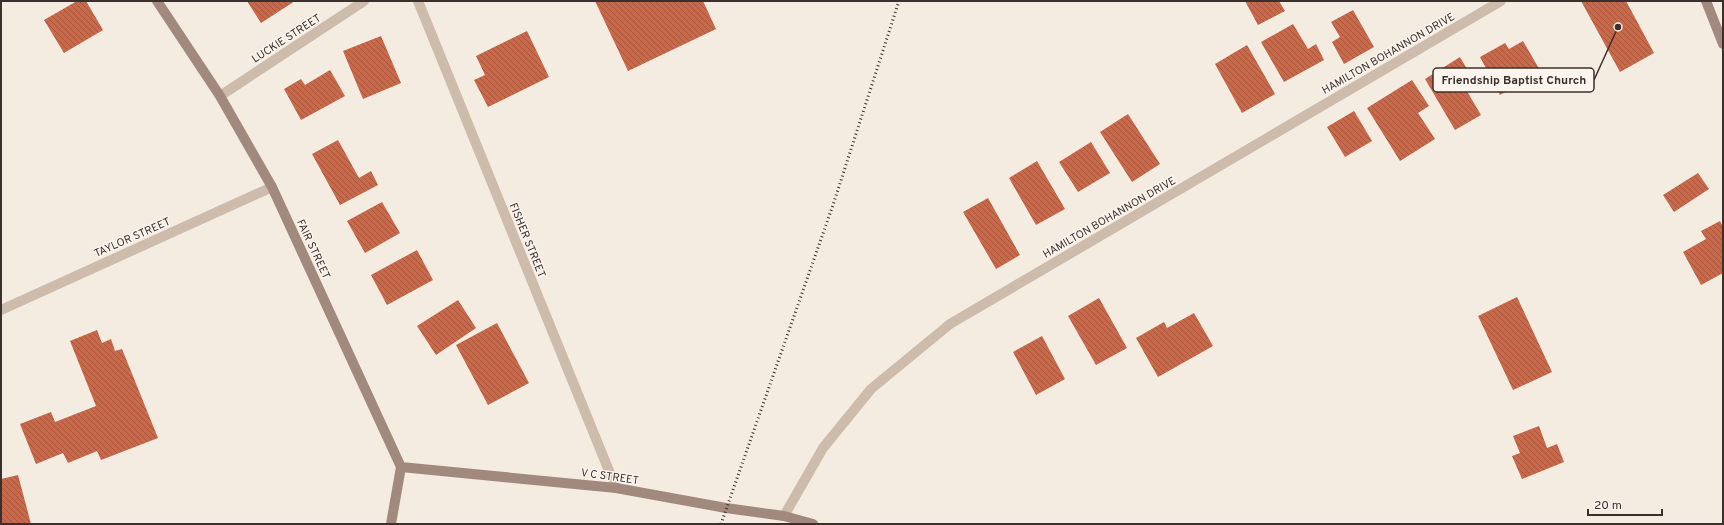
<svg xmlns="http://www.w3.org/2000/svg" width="1724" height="525" font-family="Overpass,sans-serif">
	<defs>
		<pattern id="building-back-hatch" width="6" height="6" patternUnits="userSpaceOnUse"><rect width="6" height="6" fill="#c8694b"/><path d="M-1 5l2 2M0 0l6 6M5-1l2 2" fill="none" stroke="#a4573f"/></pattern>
	</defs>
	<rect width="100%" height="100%" fill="#f4ebe1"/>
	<!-- building -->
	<path fill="url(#building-back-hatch)" d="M77,1H86L103,30L64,53L44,20Z
		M247,1H295L261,23Z
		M595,1H703L716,29L628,71Z
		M1245,1H1279L1285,11L1258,25Z
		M1581,1H1626L1654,53L1620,72Z
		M1353,10L1374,47L1344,64L1332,42L1340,37L1331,22Z
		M1293,24L1308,49L1316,44L1324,60L1284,82L1261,42Z
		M527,31L549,77L488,107L474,80L485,75L476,56Z
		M381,36L401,83L363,99L343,51Z
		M1523,41L1541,72L1500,95L1480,57L1505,43L1509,49Z
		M1247,45L1275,94L1242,113L1215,64Z
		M1460,57L1471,76L1461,81L1481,115L1455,130L1425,79Z
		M330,70L345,96L301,120L284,89L301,79L305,85Z
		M1412,80L1429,106L1418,113L1435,139L1400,161L1367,108Z
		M1354,111L1372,141L1345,157L1327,127Z
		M1128,114L1160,164L1132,182L1100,132Z
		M338,140L359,178L371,171L378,185L340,205L312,154Z
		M1091,142L1110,173L1078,192L1059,162Z
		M1037,161L1065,209L1036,225L1009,178Z
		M1698,173L1709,189L1674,212L1663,195Z
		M988,198L1020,255L996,269L963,212Z
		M382,202L400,233L365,253L347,221Z
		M1720,221L1723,227V273L1701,285L1683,252L1706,239L1701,231Z
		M417,250L433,280L387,305L371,275Z
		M1517,297L1552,372L1513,390L1478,316Z
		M1099,298L1127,348L1096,365L1068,316Z
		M458,300L476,328L436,355L417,326Z
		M1194,313L1213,346L1158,377L1136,338L1164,322L1167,328Z
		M497,323L529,383L488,405L456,345Z
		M97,330L102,343L111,339L115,351L122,349L158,438L101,460L97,451L68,463L63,453L36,464L20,424L51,412L55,422L96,406L70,341Z
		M1042,336L1065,379L1036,395L1013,352Z
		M1539,426L1547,448L1557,444L1564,462L1522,479L1512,456L1520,453L1513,436Z
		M18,475L31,524H1V479Z"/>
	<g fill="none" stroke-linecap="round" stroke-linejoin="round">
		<!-- street -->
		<path stroke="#cdbbac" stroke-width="10" d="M418,1L616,488
			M220,96L364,1
			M1,310L272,187
			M784,516L823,448L871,389L950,324L1501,1"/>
		<!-- secondary -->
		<path stroke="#a18a7d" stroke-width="10" d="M157,1L220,96L272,187L401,467L391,524
			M1706,1L1723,44
			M401,467L616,488L726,508L784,516L813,524"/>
		<!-- rail -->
		<path stroke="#3b302b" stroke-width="3" stroke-dasharray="1 3" stroke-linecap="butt" d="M721,524L833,205L899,1"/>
	</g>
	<g text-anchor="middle" stroke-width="3" stroke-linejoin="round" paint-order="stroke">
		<!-- street labels -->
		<g font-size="11" fill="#3b302b" stroke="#fbf5ee">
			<text transform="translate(286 38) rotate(-33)" y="4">LUCKIE STREET</text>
			<text transform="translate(1388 53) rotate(-30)" y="4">HAMILTON BOHANNON DRIVE</text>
			<text transform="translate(1109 217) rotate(-30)" y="4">HAMILTON BOHANNON DRIVE</text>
			<text transform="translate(132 237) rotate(-24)" y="4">TAYLOR STREET</text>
			<text transform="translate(528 240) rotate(68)" y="4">FISHER STREET</text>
			<text transform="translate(314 249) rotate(65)" y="4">FAIR STREET</text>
			<text transform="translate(610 476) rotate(8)" y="4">V C STREET</text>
		</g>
	</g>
	<!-- callouts -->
	<path fill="none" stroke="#3b302b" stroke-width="1.5" d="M1618 27L1594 80"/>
	<circle fill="#3b302b" stroke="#fbf5ee" stroke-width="1.5" cx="1618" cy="27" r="4"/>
	<rect fill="#fbf5ee" stroke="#3b302b" stroke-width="1.5" x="1433" y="68" width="161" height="24" rx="4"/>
	<g font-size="12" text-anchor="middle" font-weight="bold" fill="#3b302b">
		<text x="1514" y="84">Friendship Baptist Church</text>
	</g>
	<!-- border -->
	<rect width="1724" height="525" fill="none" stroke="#3b302b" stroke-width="4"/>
	<!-- scale -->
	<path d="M1588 509v6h74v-6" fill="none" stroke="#3b302b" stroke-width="2"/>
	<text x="1594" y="509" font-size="12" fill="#3b302b" stroke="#fbf5ee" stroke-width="3" paint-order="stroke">20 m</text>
</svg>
